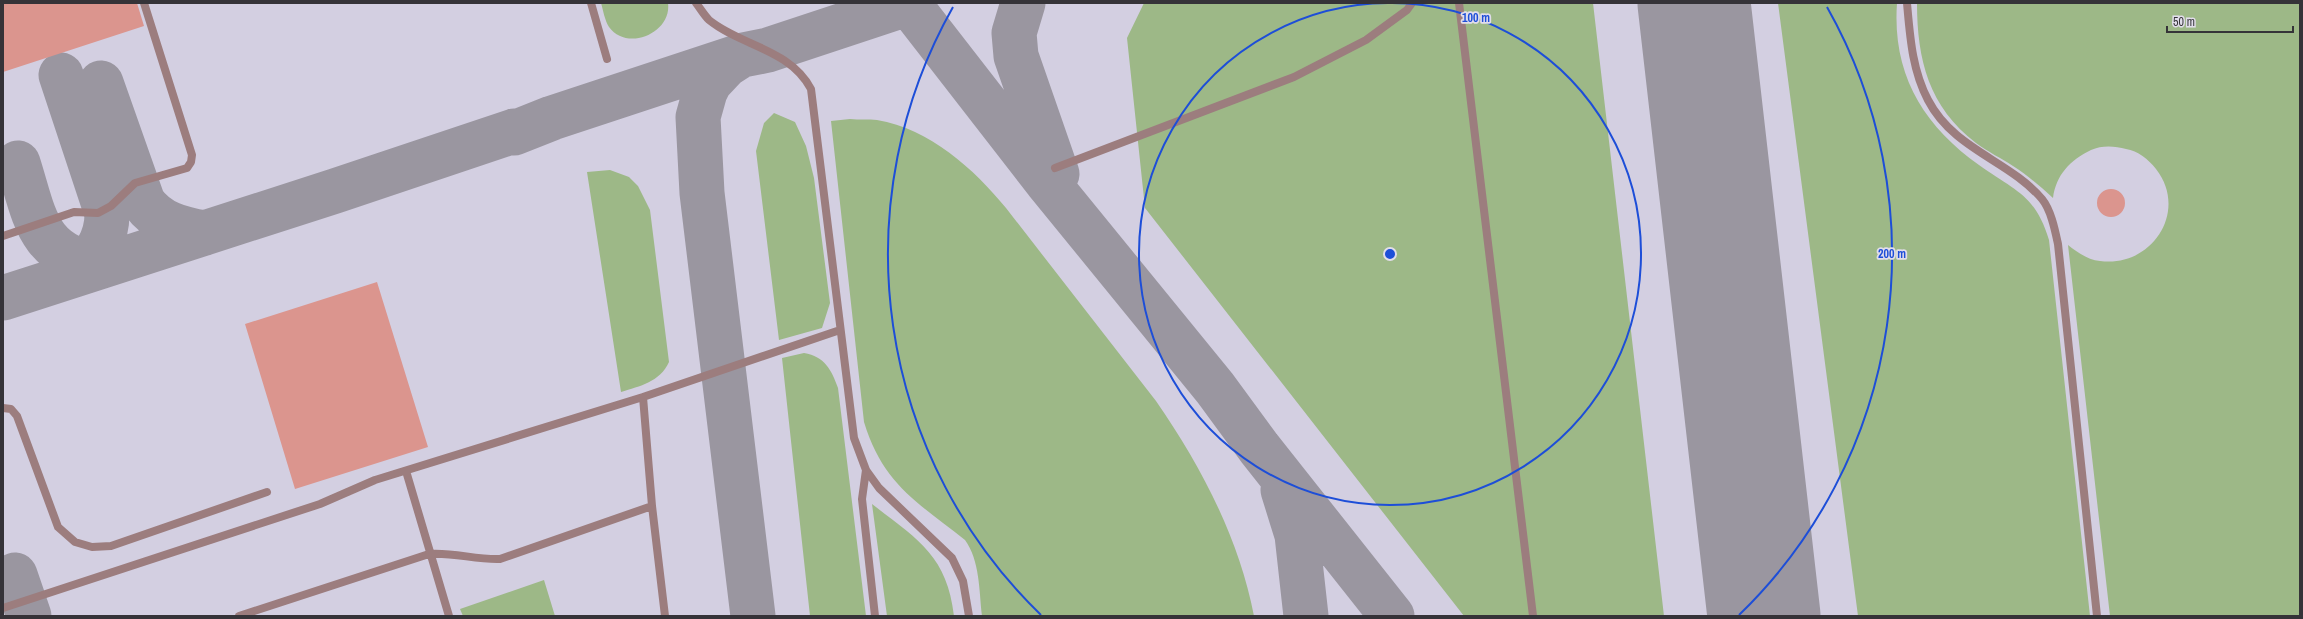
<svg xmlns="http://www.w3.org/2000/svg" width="2303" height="619" font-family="'Archivo Narrow',sans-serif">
	<rect width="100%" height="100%" fill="#e1ddea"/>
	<!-- built -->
	<path fill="#d3cfe1" d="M3,3H2300V616H3Z"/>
	<!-- green -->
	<path fill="#9db887" d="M601,3H668C672,33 627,52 609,27C605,21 603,10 601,3Z
		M1144,3H1593L1664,616H1464L1145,208L1127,38Z
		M1778,3H1897C1892,74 1923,125 1979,165C2015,191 2035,194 2049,240L2090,616H1858Z
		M1917,3H2300V616H2110L2068,245C2077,252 2088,260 2100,261C2152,268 2189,211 2156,169C2148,159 2138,151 2126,149C2115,146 2102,145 2091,150C2070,160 2056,175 2053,198C2040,186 2027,175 2013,166C2001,158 1988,152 1976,143C1929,107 1917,60 1917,3Z
		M774,113L795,122L806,146L814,178L830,303L822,328L779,340L756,151L764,123Z
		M850,119C859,120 869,119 877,120C930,129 974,169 1006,208L1156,401C1201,466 1239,538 1254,616H982C979,590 980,561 965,540C917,502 883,484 864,422L831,121Z
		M610,170L629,177L638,186L650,210L669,362C660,382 640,386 621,392L587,172Z
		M804,353C825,357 831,369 838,388L866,616H810L782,358Z
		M872,504C917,539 947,555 954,616H887Z
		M544,580L555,616H463L460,609Z"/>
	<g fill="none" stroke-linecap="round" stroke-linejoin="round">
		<!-- taxiway -->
		<path stroke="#9a96a0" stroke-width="45" d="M908,3L1047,182L1215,388L1259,448L1392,616
			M1023,3L1014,33L1016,56L1057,174
			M740,56L726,65L710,82L705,92L698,117L702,193L753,616
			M61,75L107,214C107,241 93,259 73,275
			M101,83L143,202C158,223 180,229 205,233
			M18,163C35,216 36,256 102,266
			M3,298L335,191L514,131V133L552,118L743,55L768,50L910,3
			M1283,490L1297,535L1306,616
			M15,575L29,616"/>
		<!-- runway -->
		<path stroke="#9a96a0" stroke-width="113" d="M1694,3L1764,616"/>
	</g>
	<!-- building -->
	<path fill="#db958e" d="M3,3H137L144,26L3,72Z
		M2097 203a14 14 0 1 1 28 0a14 14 0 1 1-28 0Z
		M377,282L428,447L295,489L245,324Z"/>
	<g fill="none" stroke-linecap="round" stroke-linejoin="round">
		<!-- service -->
		<path stroke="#9c7d7e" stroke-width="8" d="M591,3L607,59
			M696,3C700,8 704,15 709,20C741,46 790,49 811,89L854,438L866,470L879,488L952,558L963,581L969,616
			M1459,3L1533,616
			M1907,3C1910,36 1912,70 1928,100C1954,150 2009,160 2042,199C2051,210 2055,230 2058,244L2097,616
			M1055,168L1294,77L1366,40L1407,10L1412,3
			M3,236L74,212L98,213L111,206L135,183L187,168L191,162L192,155L144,3
			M3,408L11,409L17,416L58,527L75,542L92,547L111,546L267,492
			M866,470L862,499L875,616
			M406,471L449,616
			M3,608L320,504L375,480L643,397
			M239,616L429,554C453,552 476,560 500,559L652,506
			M665,616L652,506L643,397L840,330"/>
	</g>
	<!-- distance rings -->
	<g fill="none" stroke="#1d4ed8" stroke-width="2">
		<path d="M1392 3A251 251 0 1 1 1388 3"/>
		<path d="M1041 615A502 502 0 0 1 953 7M1827 7A502 502 0 0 1 1739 615"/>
	</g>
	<circle cx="1390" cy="254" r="6" fill="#1d4ed8" stroke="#e1ddea" stroke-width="2"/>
	<g font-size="12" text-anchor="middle" font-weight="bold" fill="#1d4ed8" stroke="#e1ddea" stroke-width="3.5" stroke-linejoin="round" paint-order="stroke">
		<text x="1476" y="22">100 m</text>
		<text x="1892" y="258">200 m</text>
	</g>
	<!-- border -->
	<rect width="2303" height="619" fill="none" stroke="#353338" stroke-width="8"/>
	<!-- scale -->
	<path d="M2167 26v6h126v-6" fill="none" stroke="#353338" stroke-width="2"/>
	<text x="2173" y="26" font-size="12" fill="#353338" stroke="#e1ddea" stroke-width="3" paint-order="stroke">50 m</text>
</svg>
